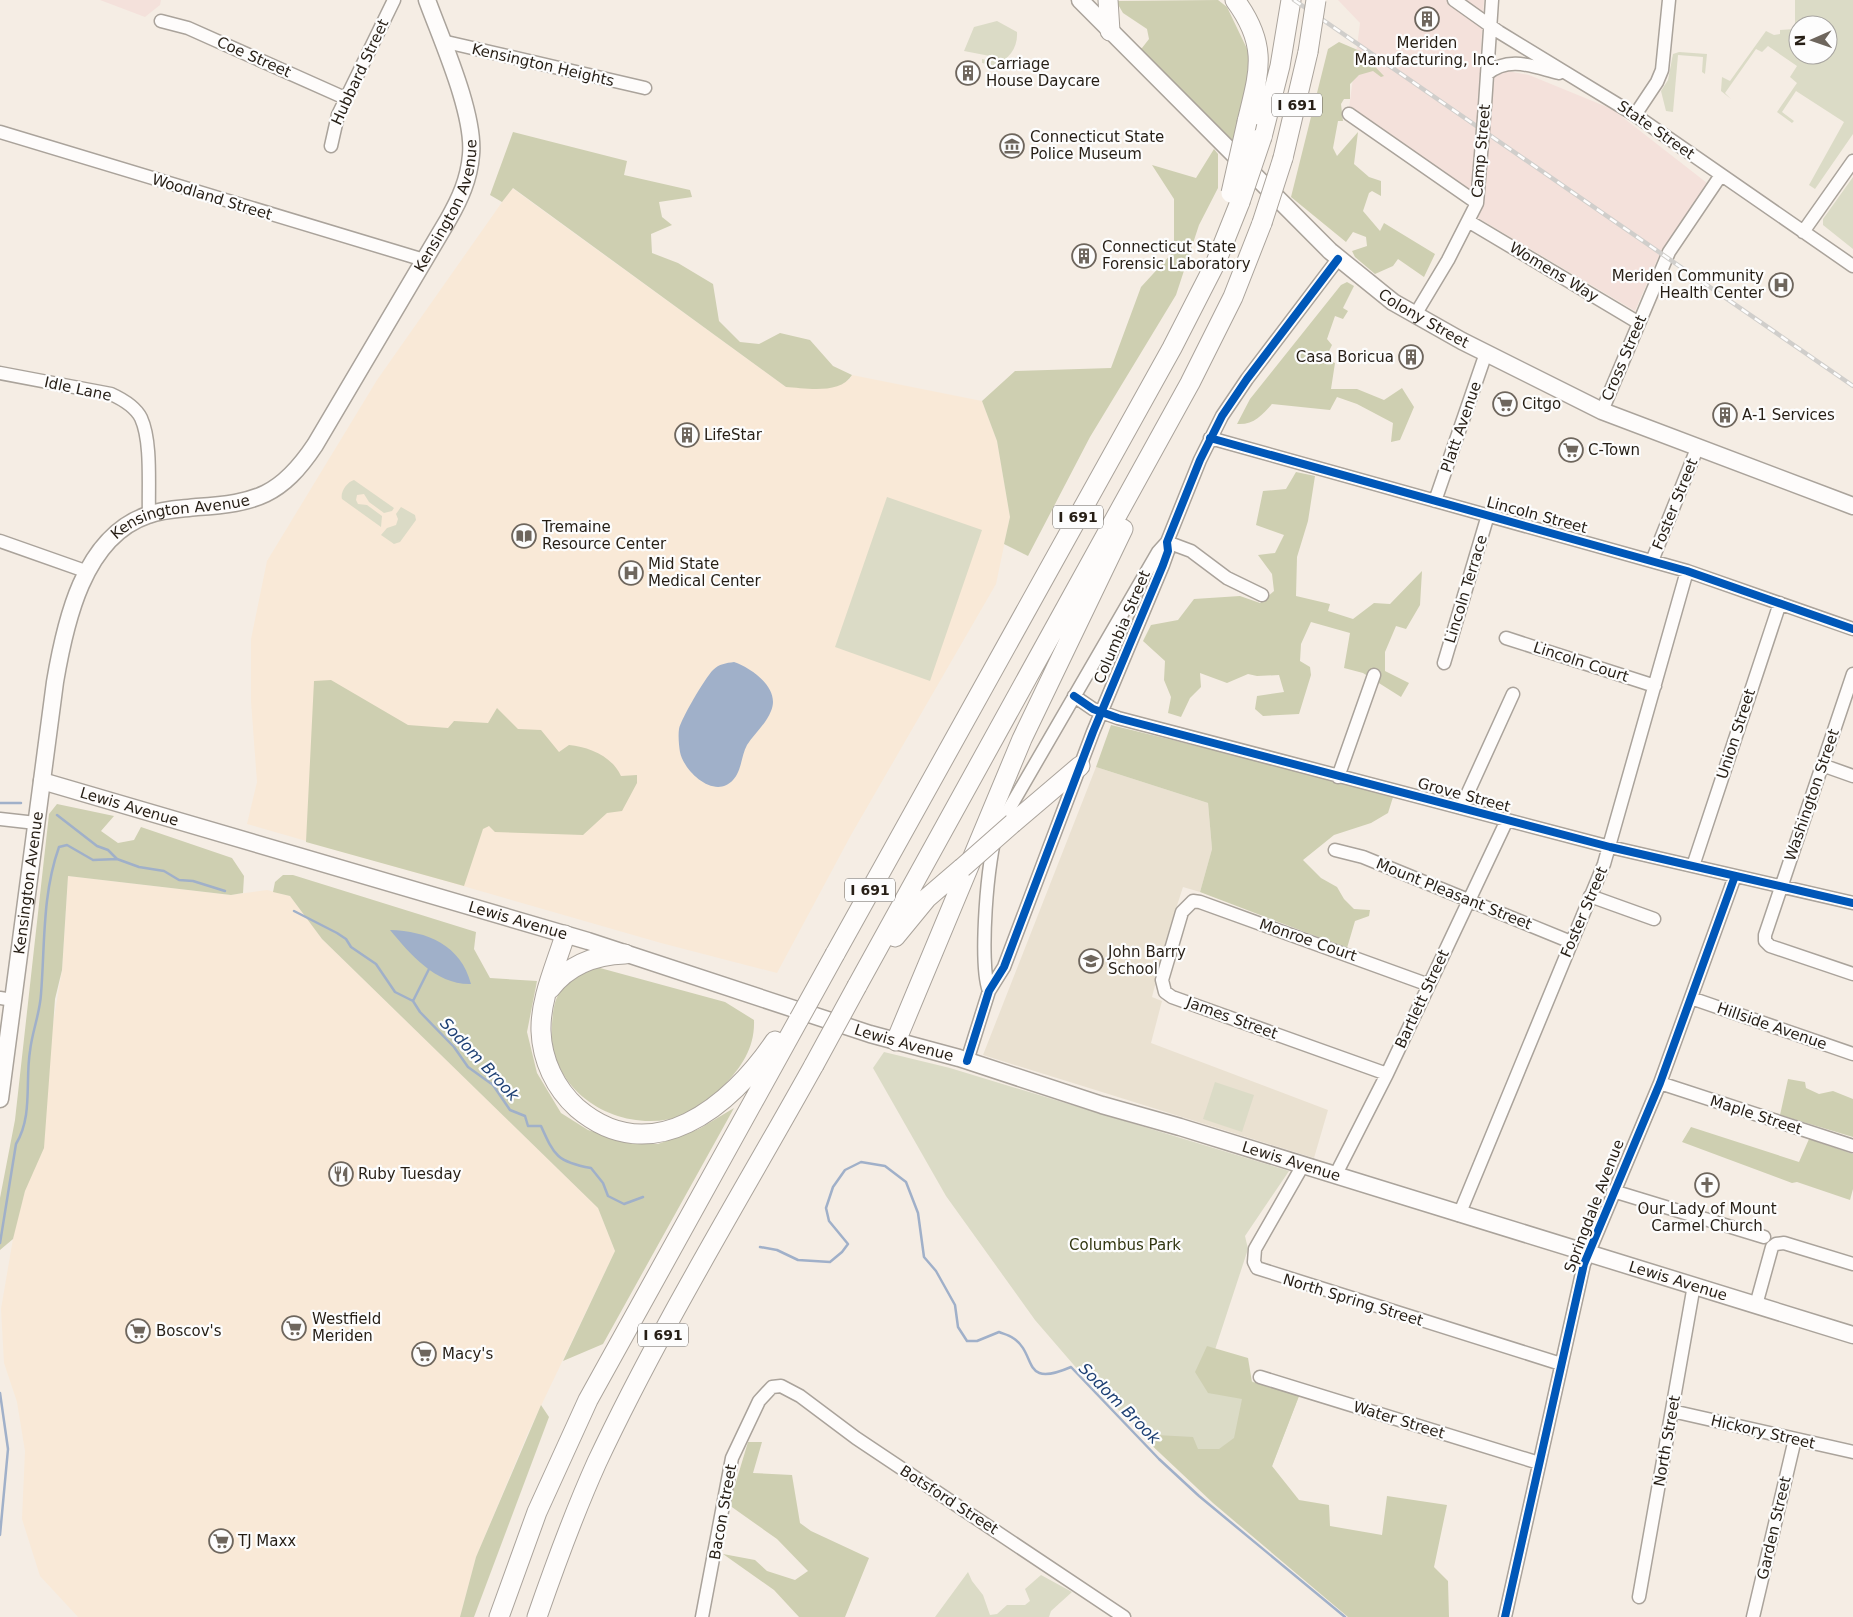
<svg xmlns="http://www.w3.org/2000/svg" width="1853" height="1617" font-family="'DejaVu Sans',sans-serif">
	<rect width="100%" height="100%" fill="#f5ede4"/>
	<!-- built -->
	<path fill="#f9e9d7" d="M512,188L786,387L849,380L852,375L982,401L997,441L1010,517L996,584L851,835L777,973L661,943L247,824L257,782L251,701V639L267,561L377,380Z
		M68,876L231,895L267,890L290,896L322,939L598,1208L615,1251L528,1433L476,1557L460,1617H78L40,1576L22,1519L25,1451L17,1402L4,1363L1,1309L15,1227L25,1191L62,970Z"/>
	<!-- industrial -->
	<path fill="#f4e1db" d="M100,0H161L160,5L145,17Z
		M1338,0H1484L1480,66L1529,75L1612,109L1707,183L1657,260L1635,311L1478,218L1469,190L1349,109L1360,23Z"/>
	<!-- education -->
	<path fill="#eae1d1" d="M1096,767L1208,803L1212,849L1200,892L1183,887L1171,924L1152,997L1162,1001L1151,1043L1328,1110L1314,1158L983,1055Z"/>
	<!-- green -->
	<path fill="#dbdbc6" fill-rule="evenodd" d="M1795,0H1853V134L1815,189L1809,185L1844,122L1796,91L1782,112L1794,121L1792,123L1777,112L1797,83L1790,77L1797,66L1768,46L1762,52L1756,49L1725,93L1731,99L1721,91L1722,77L1730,81L1766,31L1774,35L1780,34V30L1795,29ZM1798,25H1828V55H1798Z
		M997,21L1017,32C1018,48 1009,58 996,66L982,63V59L990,61V56L964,51L974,27Z
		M1679,52L1707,54L1705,74L1702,72L1703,57L1678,55L1673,112L1666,111L1661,91L1668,80L1673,54Z
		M1853,177V249L1823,225V219Z
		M354,480L394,508L392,511L384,513L369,502L364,494L357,495L356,500L358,504L367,505L382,516L381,527L342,499C340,492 347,482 354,480Z
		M887,497L982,530L930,681L835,647Z
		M401,507L415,515L416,520L400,542L394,544L381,535L387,528L396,525L398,519L396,514Z
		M884,1052L950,1068L1289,1171L1245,1236L1248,1249L1209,1368L1299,1396L1251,1521L1184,1461L1129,1420L1085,1378L1035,1320L946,1196L873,1068Z
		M1215,1082L1254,1095L1242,1132L1203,1119Z
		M968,1572L972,1581L983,1595L990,1615L997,1614L1007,1605H1025L1030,1601L1025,1589L1041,1575L1072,1592L1051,1611L1049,1617H935Z"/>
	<!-- forest -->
	<path fill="#cecfb1" d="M1218,0L1227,7L1249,53L1246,93L1235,143L1136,47L1142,48L1149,39L1147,29L1123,13L1116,1Z
		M1339,42L1360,51L1384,76L1381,77L1373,71L1359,75L1350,84V99H1344L1341,104L1343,121H1338L1333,148L1337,156L1358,132L1354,164L1369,177L1381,181V196L1372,191L1369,193L1363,211L1380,231L1384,223L1435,254L1424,277L1398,259L1393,266L1375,274L1355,257L1352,251L1367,246L1366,237L1353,232L1346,242L1291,197L1328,49Z
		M513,132L627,161L624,175L690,190L692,197L659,202L662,217L672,225L651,234L652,253L678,263L713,284L719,321L740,342L759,344L780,333L810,340L833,366L852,375C840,395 805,388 786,387L513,188L502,202L490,195Z
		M1214,149L1218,154V188L1199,225L1176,295L1090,437L1028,556L1004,544L1010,517L997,441L982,401L1015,371L1111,368L1141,287L1174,251V199L1152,165L1196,178Z
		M1347,282L1354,286L1343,308L1348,311L1343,319L1335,316L1327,339L1332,345L1325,359L1335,363L1331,389H1357L1384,400L1402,388L1414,407L1400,440L1391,442L1393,423L1357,404L1337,397L1330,410L1272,404C1261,416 1254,425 1237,424L1250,399L1341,285Z
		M1296,472L1315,476L1308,521L1297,557L1296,596L1330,604L1328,611L1353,619L1374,603L1390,604L1422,571L1420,605L1406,629L1396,626L1385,652V671L1409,683L1401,697L1363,673L1344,668L1350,633L1311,622L1301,644L1300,661L1310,667L1311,675L1299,714L1263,716L1255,709L1257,696L1284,692L1279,675L1257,676L1248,674L1227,683L1200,673L1201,687L1190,698L1181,717L1168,713L1171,697L1164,680L1165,661L1143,641L1151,625L1178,620L1194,599L1240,596L1260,603L1274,591L1272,574L1258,555L1275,553L1284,535L1256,525L1263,491L1286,489Z
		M331,680L408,725L448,728L454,721L488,723L497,708L518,729L541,730L559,752L569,745C589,747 612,756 621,776L637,775V783L622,811L607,813L583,835L495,832L489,826L483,829L464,886L306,842L314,681Z
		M1111,725L1394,794L1388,813L1371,823L1334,835L1303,860L1321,878L1337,887L1344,899L1354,909L1370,910L1369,916L1355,921L1347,948L1200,892L1212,849L1208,803L1096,767Z
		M57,804L114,816L101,831L118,843L134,840L141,827L232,858L244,876L243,893L231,895L68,876L62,970L55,999L44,1148L25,1191L13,1239L0,1250V1198L15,1120L49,814Z
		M283,875H293L476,932L474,949L490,978L537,981L527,1032L537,1073L561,1113L588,1130L630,1143L658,1144L699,1129L734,1108L603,1344L563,1361L615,1251L598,1208L322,939L290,896L273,892L275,882Z
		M586,968H600L725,1002L754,1020C755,1047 742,1067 723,1086C713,1096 700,1108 687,1114C625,1139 546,1095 552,1024C553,1011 554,998 563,988C569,980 578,974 586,968Z
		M1788,1079L1805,1082L1806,1088L1819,1094L1833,1091L1853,1099V1137L1780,1115Z
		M1691,1127L1799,1162L1809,1139L1853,1154V1189L1850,1200L1797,1182L1792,1183L1682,1142Z
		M1207,1346L1248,1358L1252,1382L1299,1396L1272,1466L1299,1500L1329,1505L1330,1526L1382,1535L1387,1496L1447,1505L1434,1567L1448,1581L1449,1617H1348L1213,1503L1145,1439L1156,1435L1193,1437L1198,1449H1219L1234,1438L1242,1399L1208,1393L1195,1372Z
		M541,1405L549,1417L474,1617H460L476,1557Z
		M748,1442H762L753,1473L792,1475L800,1523L811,1531L869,1558L845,1617H799L774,1590L723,1554L755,1560L767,1571L795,1580L808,1571L777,1539L729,1505Z"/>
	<!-- water -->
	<path fill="#a0b0c9" d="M734,662C751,668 781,688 771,711C766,724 754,734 747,745C741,756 742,770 733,780C715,800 684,772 680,752C679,746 678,736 679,729C681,719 705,678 713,670C719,664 726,663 734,662Z
		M390,930C427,931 461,945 471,984C436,985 410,954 390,930Z"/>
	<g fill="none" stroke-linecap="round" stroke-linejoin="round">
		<!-- stream -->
		<path stroke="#a0b0c9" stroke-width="2.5" d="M0,803H21
			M57,815L97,846L108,850L117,859L139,867L164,871L179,880L193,881L225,891
			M294,911L337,933L346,939L351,947L376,964L395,992L413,1001L420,1012L454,1047L468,1067L493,1085L510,1110L525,1116L528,1126H541C554,1155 557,1162 591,1168L603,1183L608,1196L624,1204L643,1197
			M413,1001L429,969
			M0,1243L16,1144C33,1116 25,1082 30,1051C32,1032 40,1013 41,994C45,945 42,895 59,847L67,845L93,860L117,859
			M760,1247L777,1250L798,1260L830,1262L842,1252L848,1244L829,1221L826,1208L833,1187L845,1170L861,1162L885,1166L906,1182L918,1213L924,1257L936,1271L955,1305L958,1327L967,1341H977L999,1332C1004,1334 1009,1335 1013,1338C1038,1354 1020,1389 1071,1367L1159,1459L1199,1496L1345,1617
			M0,1393L8,1449L0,1535"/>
		<!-- minor casing -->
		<g stroke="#aaa39b" stroke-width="15">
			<path id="minor" d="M1454,0L1499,32L1635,115L1853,266
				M161,21L188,28L345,98
				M442,41L645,88
				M1487,74C1509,55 1534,67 1559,73
				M1485,105L1492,0
				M1349,114L1477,203
				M1635,115L1657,82L1662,70L1669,0
				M0,132L424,260
				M331,146L338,115L394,0
				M1468,221L1639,323
				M1803,232L1853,161
				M1415,315L1448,260L1477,203L1482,142
				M0,373L111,394C122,399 135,406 141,418C152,442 148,487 149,514
				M1602,411L1669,252L1721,175
				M1210,438L1687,571L1853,629
				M1435,501L1486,353
				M0,541L88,572
				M1167,542L1191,551L1227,578L1262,595
				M1652,561L1698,446
				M1506,638L1655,686
				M1444,663L1488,515
				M1853,674L1765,935V941L1770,946L1853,974
				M1074,696L1093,709L1118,718L1610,847L1853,903
				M1822,765L1853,776
				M1338,777L1374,675
				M1461,808L1513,694
				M0,819L36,823
				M1335,850L1363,857L1571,942
				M1693,866L1780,603
				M1590,896L1654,919
				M989,991C979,964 987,855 998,828L1158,552L1167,542
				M0,998L13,1000
				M1691,998L1853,1054
				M967,1061L989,991L1004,967L1093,732L1163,565L1168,551L1167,542L1200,460L1222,416L1247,379L1338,259
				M1387,1074L1172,997L1165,992L1162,980L1182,912L1193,901L1200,902L1429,985
				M1660,1083L1853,1146
				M1303,1165L1255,1249L1254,1262L1257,1268L1561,1364
				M1335,1176L1387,1074L1507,820
				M1613,1191L1764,1237
				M1459,1215L1604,864L1687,571
				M1756,1305L1772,1247L1776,1244L1784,1243L1853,1264
				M1260,1377L1539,1463
				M1672,1411L1853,1452
				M1639,1597L1694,1285
				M702,1617L732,1458L759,1401L772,1387L781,1386L800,1396L856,1438L1124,1617
				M1505,1617L1584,1264L1660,1083L1735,876
				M1753,1617L1795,1439"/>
		</g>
		<!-- major casing -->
		<g stroke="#aaa39b" stroke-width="19">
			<g id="major">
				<path id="s1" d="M1080,0L1330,251L1393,302L1462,341L1602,411L1853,506"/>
				<path id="s2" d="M42,781L588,941L870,1034L959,1058L1102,1105L1180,1127L1853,1335"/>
				<path id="s3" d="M0,1099L55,682C65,623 83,537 148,515C164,509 181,509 197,507C256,503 281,496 315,445L448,220C460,199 469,179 471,155C475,114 442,41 427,0"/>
			</g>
		</g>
		<!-- highway casing -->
		<g stroke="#aaa39b" stroke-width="21">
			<path id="highway" d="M1108,0L1110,31
				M1235,0C1269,46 1259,72 1247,122
				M1262,137L1280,66L1291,0
				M1283,158L1308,52
				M1013,823L1080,766
				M565,935C556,965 540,999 541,1031C542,1060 555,1088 577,1108C652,1172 731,1106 775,1041
				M895,937L927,898L962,868
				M835,954L1172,348L1216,262L1240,202
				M857,986L1190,383L1233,297L1262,223
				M550,989C569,964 595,955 625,954
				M896,1041L1022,739L1123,529
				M499,1617L537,1512L588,1400L799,1019
				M537,1617C555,1565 574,1513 597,1462C661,1326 741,1196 814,1065"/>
		</g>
		<!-- minor -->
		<use href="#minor" stroke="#fefcfb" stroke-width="12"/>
		<!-- major -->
		<use href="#major" stroke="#fefcfb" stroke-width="16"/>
		<!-- highway -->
		<use href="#highway" stroke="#fefcfb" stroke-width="19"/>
		<!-- rail casing -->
		<g stroke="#d0cecb" stroke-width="4.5">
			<path id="rail" d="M1294,0L1853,386"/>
		</g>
		<!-- rail -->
		<use href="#rail" stroke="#fdfdfd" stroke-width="2.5" stroke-dasharray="8" stroke-linecap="butt"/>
		<!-- minor-bridge casing -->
		<g stroke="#aaa39b" stroke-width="15" stroke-linecap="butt">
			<path id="minor-bridge" d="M1482,142L1485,105"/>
		</g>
		<!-- highway-bridge casing -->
		<g stroke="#aaa39b" stroke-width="21" stroke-linecap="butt">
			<path id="highway-bridge" d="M1308,52L1316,0
				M1231,193L1247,122
				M1240,202L1262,137
				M1262,223L1283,158
				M962,868L1013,823
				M799,1019L835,954
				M814,1065L857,986"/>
		</g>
		<!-- minor-bridge -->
		<use href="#minor-bridge" stroke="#fefcfb" stroke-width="12"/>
		<!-- highway-bridge -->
		<use href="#highway-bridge" stroke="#fefcfb" stroke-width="19"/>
		<!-- cycleway casing -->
		<g stroke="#fdfdfd" stroke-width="11">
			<path id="cycleway" d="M1210,438L1687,571L1853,629
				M1074,696L1093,709L1118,718L1610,847L1853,903
				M967,1061L989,991L1004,967L1093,732L1163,565L1168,551L1167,542L1200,460L1222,416L1247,379L1338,259
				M1505,1617L1584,1264L1660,1083L1735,876"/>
		</g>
		<!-- cycleway -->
		<use href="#cycleway" stroke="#0057b8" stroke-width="8"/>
	</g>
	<!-- icons -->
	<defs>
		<g id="building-ring" transform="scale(1.25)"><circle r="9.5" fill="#fdfdfd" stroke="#6e665d" stroke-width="1.5"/><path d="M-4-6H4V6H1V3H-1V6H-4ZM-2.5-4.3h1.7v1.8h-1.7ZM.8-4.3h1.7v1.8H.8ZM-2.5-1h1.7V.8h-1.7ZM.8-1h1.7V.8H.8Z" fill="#6e665d"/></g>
		<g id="museum-ring" transform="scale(1.25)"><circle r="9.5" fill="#fdfdfd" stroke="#6e665d" stroke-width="1.5"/><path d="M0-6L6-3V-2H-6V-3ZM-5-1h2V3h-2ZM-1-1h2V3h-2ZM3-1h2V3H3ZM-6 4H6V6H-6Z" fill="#6e665d"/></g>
		<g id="hospital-ring" transform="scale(1.25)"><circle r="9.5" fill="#fdfdfd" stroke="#6e665d" stroke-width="1.5"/><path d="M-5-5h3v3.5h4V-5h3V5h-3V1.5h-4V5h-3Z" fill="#6e665d"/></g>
		<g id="supermarket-ring" transform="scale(1.25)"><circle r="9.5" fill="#fdfdfd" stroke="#6e665d" stroke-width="1.5"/><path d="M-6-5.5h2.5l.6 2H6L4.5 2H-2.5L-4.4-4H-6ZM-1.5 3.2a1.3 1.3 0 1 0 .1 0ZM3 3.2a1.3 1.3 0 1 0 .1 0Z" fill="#6e665d"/></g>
		<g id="library-ring" transform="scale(1.25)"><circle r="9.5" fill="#fdfdfd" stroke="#6e665d" stroke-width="1.5"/><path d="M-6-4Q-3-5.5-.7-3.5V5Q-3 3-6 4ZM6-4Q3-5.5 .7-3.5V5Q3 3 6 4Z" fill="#6e665d"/></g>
		<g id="school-ring" transform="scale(1.25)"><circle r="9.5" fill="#fdfdfd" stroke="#6e665d" stroke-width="1.5"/><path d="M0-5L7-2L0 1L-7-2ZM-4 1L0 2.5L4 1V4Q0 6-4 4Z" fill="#6e665d"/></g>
		<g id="restaurant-ring" transform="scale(1.25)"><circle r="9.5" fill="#fdfdfd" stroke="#6e665d" stroke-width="1.5"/><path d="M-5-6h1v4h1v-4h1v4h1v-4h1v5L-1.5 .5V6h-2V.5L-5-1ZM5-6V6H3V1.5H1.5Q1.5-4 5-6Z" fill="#6e665d"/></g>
		<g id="church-ring" transform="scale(1.25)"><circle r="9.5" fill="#fdfdfd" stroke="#6e665d" stroke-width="1.5"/><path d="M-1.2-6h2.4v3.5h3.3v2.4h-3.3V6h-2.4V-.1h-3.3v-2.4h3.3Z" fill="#6e665d"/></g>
	</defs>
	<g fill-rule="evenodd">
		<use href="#building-ring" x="1427" y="19"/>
		<use href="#building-ring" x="968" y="73"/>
		<use href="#museum-ring" x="1012" y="146"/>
		<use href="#building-ring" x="1084" y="256"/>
		<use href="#hospital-ring" x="1781" y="285"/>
		<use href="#building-ring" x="1411" y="357"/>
		<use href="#supermarket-ring" x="1505" y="404"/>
		<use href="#building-ring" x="1725" y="415"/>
		<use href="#building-ring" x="687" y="435"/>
		<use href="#supermarket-ring" x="1571" y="450"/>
		<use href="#library-ring" x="524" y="536"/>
		<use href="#hospital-ring" x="631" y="573"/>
		<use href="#school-ring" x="1091" y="961"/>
		<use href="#restaurant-ring" x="341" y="1174"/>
		<use href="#church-ring" x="1707" y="1185"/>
		<use href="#supermarket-ring" x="294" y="1328"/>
		<use href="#supermarket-ring" x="138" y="1331"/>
		<use href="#supermarket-ring" x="424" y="1354"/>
		<use href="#supermarket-ring" x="221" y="1541"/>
	</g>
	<g text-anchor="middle" stroke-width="4.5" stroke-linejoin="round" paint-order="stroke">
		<!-- shield labels -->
		<g fill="#fdfdfd" stroke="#66615b" stroke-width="1">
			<rect x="1272" y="93.5" width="50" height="23" rx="4"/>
			<rect x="1053" y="505.5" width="50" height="23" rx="4"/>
			<rect x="845" y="878.5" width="50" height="23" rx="4"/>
			<rect x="638" y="1323.5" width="50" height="23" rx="4"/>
		</g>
		<g font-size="14" font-weight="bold" fill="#261e15">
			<text x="1297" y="110">I 691</text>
			<text x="1078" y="522">I 691</text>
			<text x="870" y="895">I 691</text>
			<text x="663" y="1340">I 691</text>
		</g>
		<!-- poi labels -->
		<g font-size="15" fill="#261e15" stroke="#fdfdfd" text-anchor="start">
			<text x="1427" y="48" text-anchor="middle">Meriden<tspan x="1427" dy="17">Manufacturing, Inc.</tspan></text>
			<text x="986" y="69">Carriage<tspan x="986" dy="17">House Daycare</tspan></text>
			<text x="1030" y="142">Connecticut State<tspan x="1030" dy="17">Police Museum</tspan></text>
			<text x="1102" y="252">Connecticut State<tspan x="1102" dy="17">Forensic Laboratory</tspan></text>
			<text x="1764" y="281" text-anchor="end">Meriden Community<tspan x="1764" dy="17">Health Center</tspan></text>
			<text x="1394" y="362" text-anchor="end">Casa Boricua</text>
			<text x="1522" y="409">Citgo</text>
			<text x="1742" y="420">A-1 Services</text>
			<text x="704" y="440">LifeStar</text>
			<text x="1588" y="455">C-Town</text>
			<text x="542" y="532">Tremaine<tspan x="542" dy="17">Resource Center</tspan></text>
			<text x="648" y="569">Mid State<tspan x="648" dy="17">Medical Center</tspan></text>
			<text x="1108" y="957">John Barry<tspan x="1108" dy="17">School</tspan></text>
			<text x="358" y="1179">Ruby Tuesday</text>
			<text x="1707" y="1214" text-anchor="middle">Our Lady of Mount<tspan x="1707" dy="17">Carmel Church</tspan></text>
			<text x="312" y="1324">Westfield<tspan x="312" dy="17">Meriden</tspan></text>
			<text x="156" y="1336">Boscov's</text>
			<text x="442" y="1359">Macy's</text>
			<text x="238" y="1546">TJ Maxx</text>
		</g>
		<!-- street labels -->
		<g font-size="15" fill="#261e15" stroke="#fdfdfd">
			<text transform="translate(254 57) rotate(24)" y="5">Coe Street</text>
			<text transform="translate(543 65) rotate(13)" y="5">Kensington Heights</text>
			<text transform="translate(360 72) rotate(-65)" y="5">Hubbard Street</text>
			<text transform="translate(1656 130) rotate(35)" y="5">State Street</text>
			<text transform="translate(1481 151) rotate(-85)" y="5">Camp Street</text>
			<text transform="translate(212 197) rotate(17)" y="5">Woodland Street</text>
			<text dy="5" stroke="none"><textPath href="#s3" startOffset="1086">Kensington Avenue</textPath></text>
			<text transform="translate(1554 272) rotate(31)" y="5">Womens Way</text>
			<text dy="5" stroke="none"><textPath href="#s1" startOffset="470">Colony Street</textPath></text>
			<text transform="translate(1624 358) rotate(-67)" y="5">Cross Street</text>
			<text transform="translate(78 389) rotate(12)" y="5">Idle Lane</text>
			<text transform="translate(1461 427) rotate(-71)" y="5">Platt Avenue</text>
			<text transform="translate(1675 504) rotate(-68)" y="5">Foster Street</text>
			<text transform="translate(1537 515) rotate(15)" y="5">Lincoln Street</text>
			<text dy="5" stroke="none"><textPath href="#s3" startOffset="652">Kensington Avenue</textPath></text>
			<text transform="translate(1466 589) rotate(-73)" y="5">Lincoln Terrace</text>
			<text transform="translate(1122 627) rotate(-67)" y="5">Columbia Street</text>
			<text transform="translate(1581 662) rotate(18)" y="5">Lincoln Court</text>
			<text transform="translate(1736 734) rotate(-72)" y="5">Union Street</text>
			<text transform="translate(1464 795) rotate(15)" y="5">Grove Street</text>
			<text transform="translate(1812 795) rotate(-71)" y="5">Washington Street</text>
			<text dy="5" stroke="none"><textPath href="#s2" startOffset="91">Lewis Avenue</textPath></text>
			<text dy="5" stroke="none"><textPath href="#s3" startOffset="218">Kensington Avenue</textPath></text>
			<text transform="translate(1454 894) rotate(22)" y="5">Mount Pleasant Street</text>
			<text transform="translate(1584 912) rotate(-67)" y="5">Foster Street</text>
			<text dy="5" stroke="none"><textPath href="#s2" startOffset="496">Lewis Avenue</textPath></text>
			<text transform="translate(1308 940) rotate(19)" y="5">Monroe Court</text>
			<text transform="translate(1422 999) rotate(-65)" y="5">Bartlett Street</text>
			<text transform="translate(1232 1018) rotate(20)" y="5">James Street</text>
			<text transform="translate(1772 1026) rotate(19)" y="5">Hillside Avenue</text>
			<text dy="5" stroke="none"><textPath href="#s2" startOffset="901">Lewis Avenue</textPath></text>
			<text transform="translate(1756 1115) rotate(18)" y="5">Maple Street</text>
			<text dy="5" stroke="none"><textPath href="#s2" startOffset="1306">Lewis Avenue</textPath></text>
			<text transform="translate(1594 1206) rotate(-69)" y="5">Springdale Avenue</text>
			<text dy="5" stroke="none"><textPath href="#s2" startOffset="1711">Lewis Avenue</textPath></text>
			<text transform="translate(1353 1300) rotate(17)" y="5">North Spring Street</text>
			<text transform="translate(1399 1420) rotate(17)" y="5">Water Street</text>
			<text transform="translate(1763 1432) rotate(13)" y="5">Hickory Street</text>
			<text transform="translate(1667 1441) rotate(-80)" y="5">North Street</text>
			<text transform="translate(949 1500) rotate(33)" y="5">Botsford Street</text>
			<text transform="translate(723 1512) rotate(-80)" y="5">Bacon Street</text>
			<text transform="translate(1774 1528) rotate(-77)" y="5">Garden Street</text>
		</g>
		<!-- park labels -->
		<g font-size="15" fill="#313610" stroke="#fdfdfd">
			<text x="1125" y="1250">Columbus Park</text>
		</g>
		<!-- water labels -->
		<g font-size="16" font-style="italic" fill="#1e4074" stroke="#fdfdfd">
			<text transform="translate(480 1059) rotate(47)" y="6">Sodom Brook</text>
			<text transform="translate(1120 1403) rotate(45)" y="6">Sodom Brook</text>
		</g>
	</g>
	<!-- north arrow -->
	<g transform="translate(1813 40) rotate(268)"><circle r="24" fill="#fdfdfd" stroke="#a7a4a0"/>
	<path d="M0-4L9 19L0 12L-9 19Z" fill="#6e665d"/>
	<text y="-8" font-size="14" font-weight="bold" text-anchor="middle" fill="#261e15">N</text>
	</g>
</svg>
